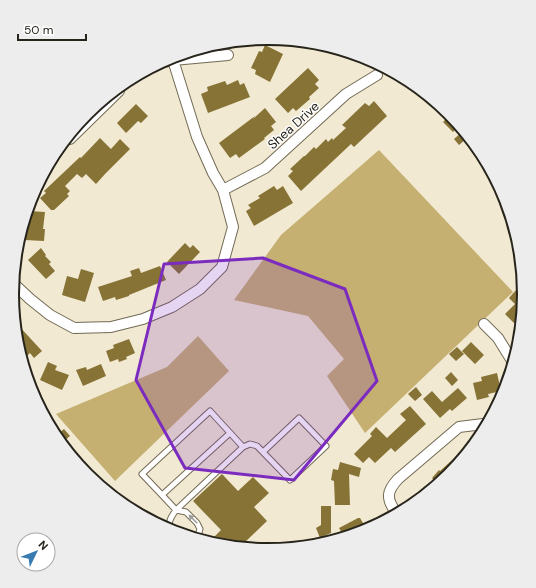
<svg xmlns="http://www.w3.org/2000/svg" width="536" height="588" font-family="'DM Sans',sans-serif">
	<rect width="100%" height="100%" fill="#f1e9d1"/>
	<!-- forest -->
	<path fill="#c5b072" d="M379,150L513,292L365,433L327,376L344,359L308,316L234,300L281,235Z
		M198,336L229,371L115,481L56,414L167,367Z"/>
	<!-- building -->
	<path fill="#877335" d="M265,45L283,54L270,82L255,74L256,70L251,68L259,51L262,52Z
		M308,68L319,80L315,84L319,88L309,97L310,99L296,111L293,108L288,113L275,99Z
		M238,80L240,85L244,83L250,97L208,113L201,94L208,91L207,87L225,81L227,85Z
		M374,101L387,116L354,147L351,144L301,191L288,176L293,171L290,169L304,156H305L314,147L316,149L326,139L328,142L332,138L333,140L346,128L342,125L365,103L369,106Z
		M136,104L148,116L141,123L138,121L126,133L117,123Z
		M265,108L276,122L271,126L274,130L264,138L265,139L239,158L236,154L230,158L219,143L255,116L253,119Z
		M450,115L458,127L453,132L443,122Z
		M462,132L466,139L459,145L454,139Z
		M100,138L111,149L120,139L130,149L105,174L96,184L86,174L82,178L77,174L65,186L70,191L67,194L69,196L54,210H51L40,198L46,193L44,191L80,157L81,158Z
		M274,186L277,190L283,186L293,203L254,226L246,211L251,208L248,205L260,198L258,196Z
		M29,211L45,212L43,229H45L44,241L25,240L26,224Z
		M185,243L190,248L193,245L200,252L179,274L167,262Z
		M41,248L46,255L45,256L51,262L49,264L55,271L46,279L28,260Z
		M160,266L166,280L129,295V296L116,300L115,297L103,301L98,287L132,276L130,271L139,268L141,273Z
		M81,269L94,273L85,302L62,295L67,276L78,279Z
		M516,290L523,297L524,296L519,318L514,323L505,314L515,304L509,298Z
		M18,325L42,351L34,358L30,353L25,358Z
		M129,339L135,353L126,357L127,359L119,362L118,359L110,362L106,351L114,348L113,345Z
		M471,342L484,355L475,364L462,351Z
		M457,347L464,354L456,361L449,354Z
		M48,362L57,366L55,370L69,375L62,390L40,380Z
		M101,364L106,376L83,386L76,370L86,367L87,370Z
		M451,372L458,380L452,386L445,378Z
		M497,373L501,391L488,394L489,397L477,400L473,383L482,381L481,377Z
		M416,387L422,395L415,401L408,394Z
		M458,388L467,398L452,411L450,409L440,418L423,399L432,391L442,402Z
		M410,406L426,424L395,452L391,448L375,463L369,457L363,463L354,454L372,436L370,434L376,427L387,438L406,420L400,414Z
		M64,429L70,436L64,441L59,433Z
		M461,452L463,454L449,475L437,483L432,478L439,470L440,471Z
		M340,462L361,468L359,477L349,474L350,505H335L334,481L331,480L333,469L338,470Z
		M222,474L238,491L253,477L269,493L254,507L267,521L242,545L238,540L235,543L212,539L221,530L193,501Z
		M321,506H331V533L320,538L316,528L321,525Z
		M358,518H360L366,528L358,532L343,535L339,528Z"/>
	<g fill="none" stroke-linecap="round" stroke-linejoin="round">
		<!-- lane casing -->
		<g stroke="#726a55" stroke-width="7">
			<path id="lane" d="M230,433L162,495L142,474L210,411L243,447
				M162,495L176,510L186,512L197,523L200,529L198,536
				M169,530C168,522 171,517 176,510L243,447L250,444L257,446L290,480L326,446L299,418L263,452"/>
		</g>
		<!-- street casing -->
		<g stroke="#726a55" stroke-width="12">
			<path id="street" d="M163,62L173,60L228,55
				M70,139L119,91
				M223,190L265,168L346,94L377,75
				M14,284L30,299L50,315L74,328L111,327L143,319L172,307L200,289L222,267L233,227L223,190L213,173L197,137L173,60V57
				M484,324L498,338L511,359
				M395,511C386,498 387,491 398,479L459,427L483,424"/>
		</g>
		<!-- lane -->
		<use href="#lane" stroke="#fff" stroke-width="5"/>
		<!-- street -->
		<use href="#street" stroke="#fff" stroke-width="10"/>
	</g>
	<!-- one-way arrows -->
	<defs><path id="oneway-solid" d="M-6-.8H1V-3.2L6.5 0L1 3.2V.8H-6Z"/></defs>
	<use fill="#9e9c98" href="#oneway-solid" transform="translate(193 519) rotate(-135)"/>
	<!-- marked area -->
	<path fill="#7b2cbf" fill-opacity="0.2" stroke="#7b2cbf" stroke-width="3" stroke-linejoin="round" d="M263,258L345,289L377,381L294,480L185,468L136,380L164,264Z"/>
	<g text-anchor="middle" stroke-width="3" stroke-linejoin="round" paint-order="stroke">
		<!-- street labels -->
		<g font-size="13" fill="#27241b" stroke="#fff">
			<text transform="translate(293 125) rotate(-42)" y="5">Shea Drive</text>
		</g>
	</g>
	<!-- crop -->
	<path d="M0 0H536V588H0ZM19 294a249 249 0 1 1 498 0a249 249 0 1 1-498 0Z" fill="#eeeded" fill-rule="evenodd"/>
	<path fill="none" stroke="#27241b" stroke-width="2" d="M19 294a249 249 0 1 1 498 0a249 249 0 1 1-498 0Z"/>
	<!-- north arrow -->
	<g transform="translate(36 552) rotate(47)"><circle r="19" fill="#ffffff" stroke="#a9a7a4"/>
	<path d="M0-3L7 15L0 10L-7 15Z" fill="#377bb0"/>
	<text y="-6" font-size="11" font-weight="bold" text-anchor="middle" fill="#27241b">N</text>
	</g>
	<!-- scale -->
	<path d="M18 34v6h68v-6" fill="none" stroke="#27241b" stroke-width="2"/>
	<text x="24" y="34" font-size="12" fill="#27241b" stroke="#ffffff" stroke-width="3" paint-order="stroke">50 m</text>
</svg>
